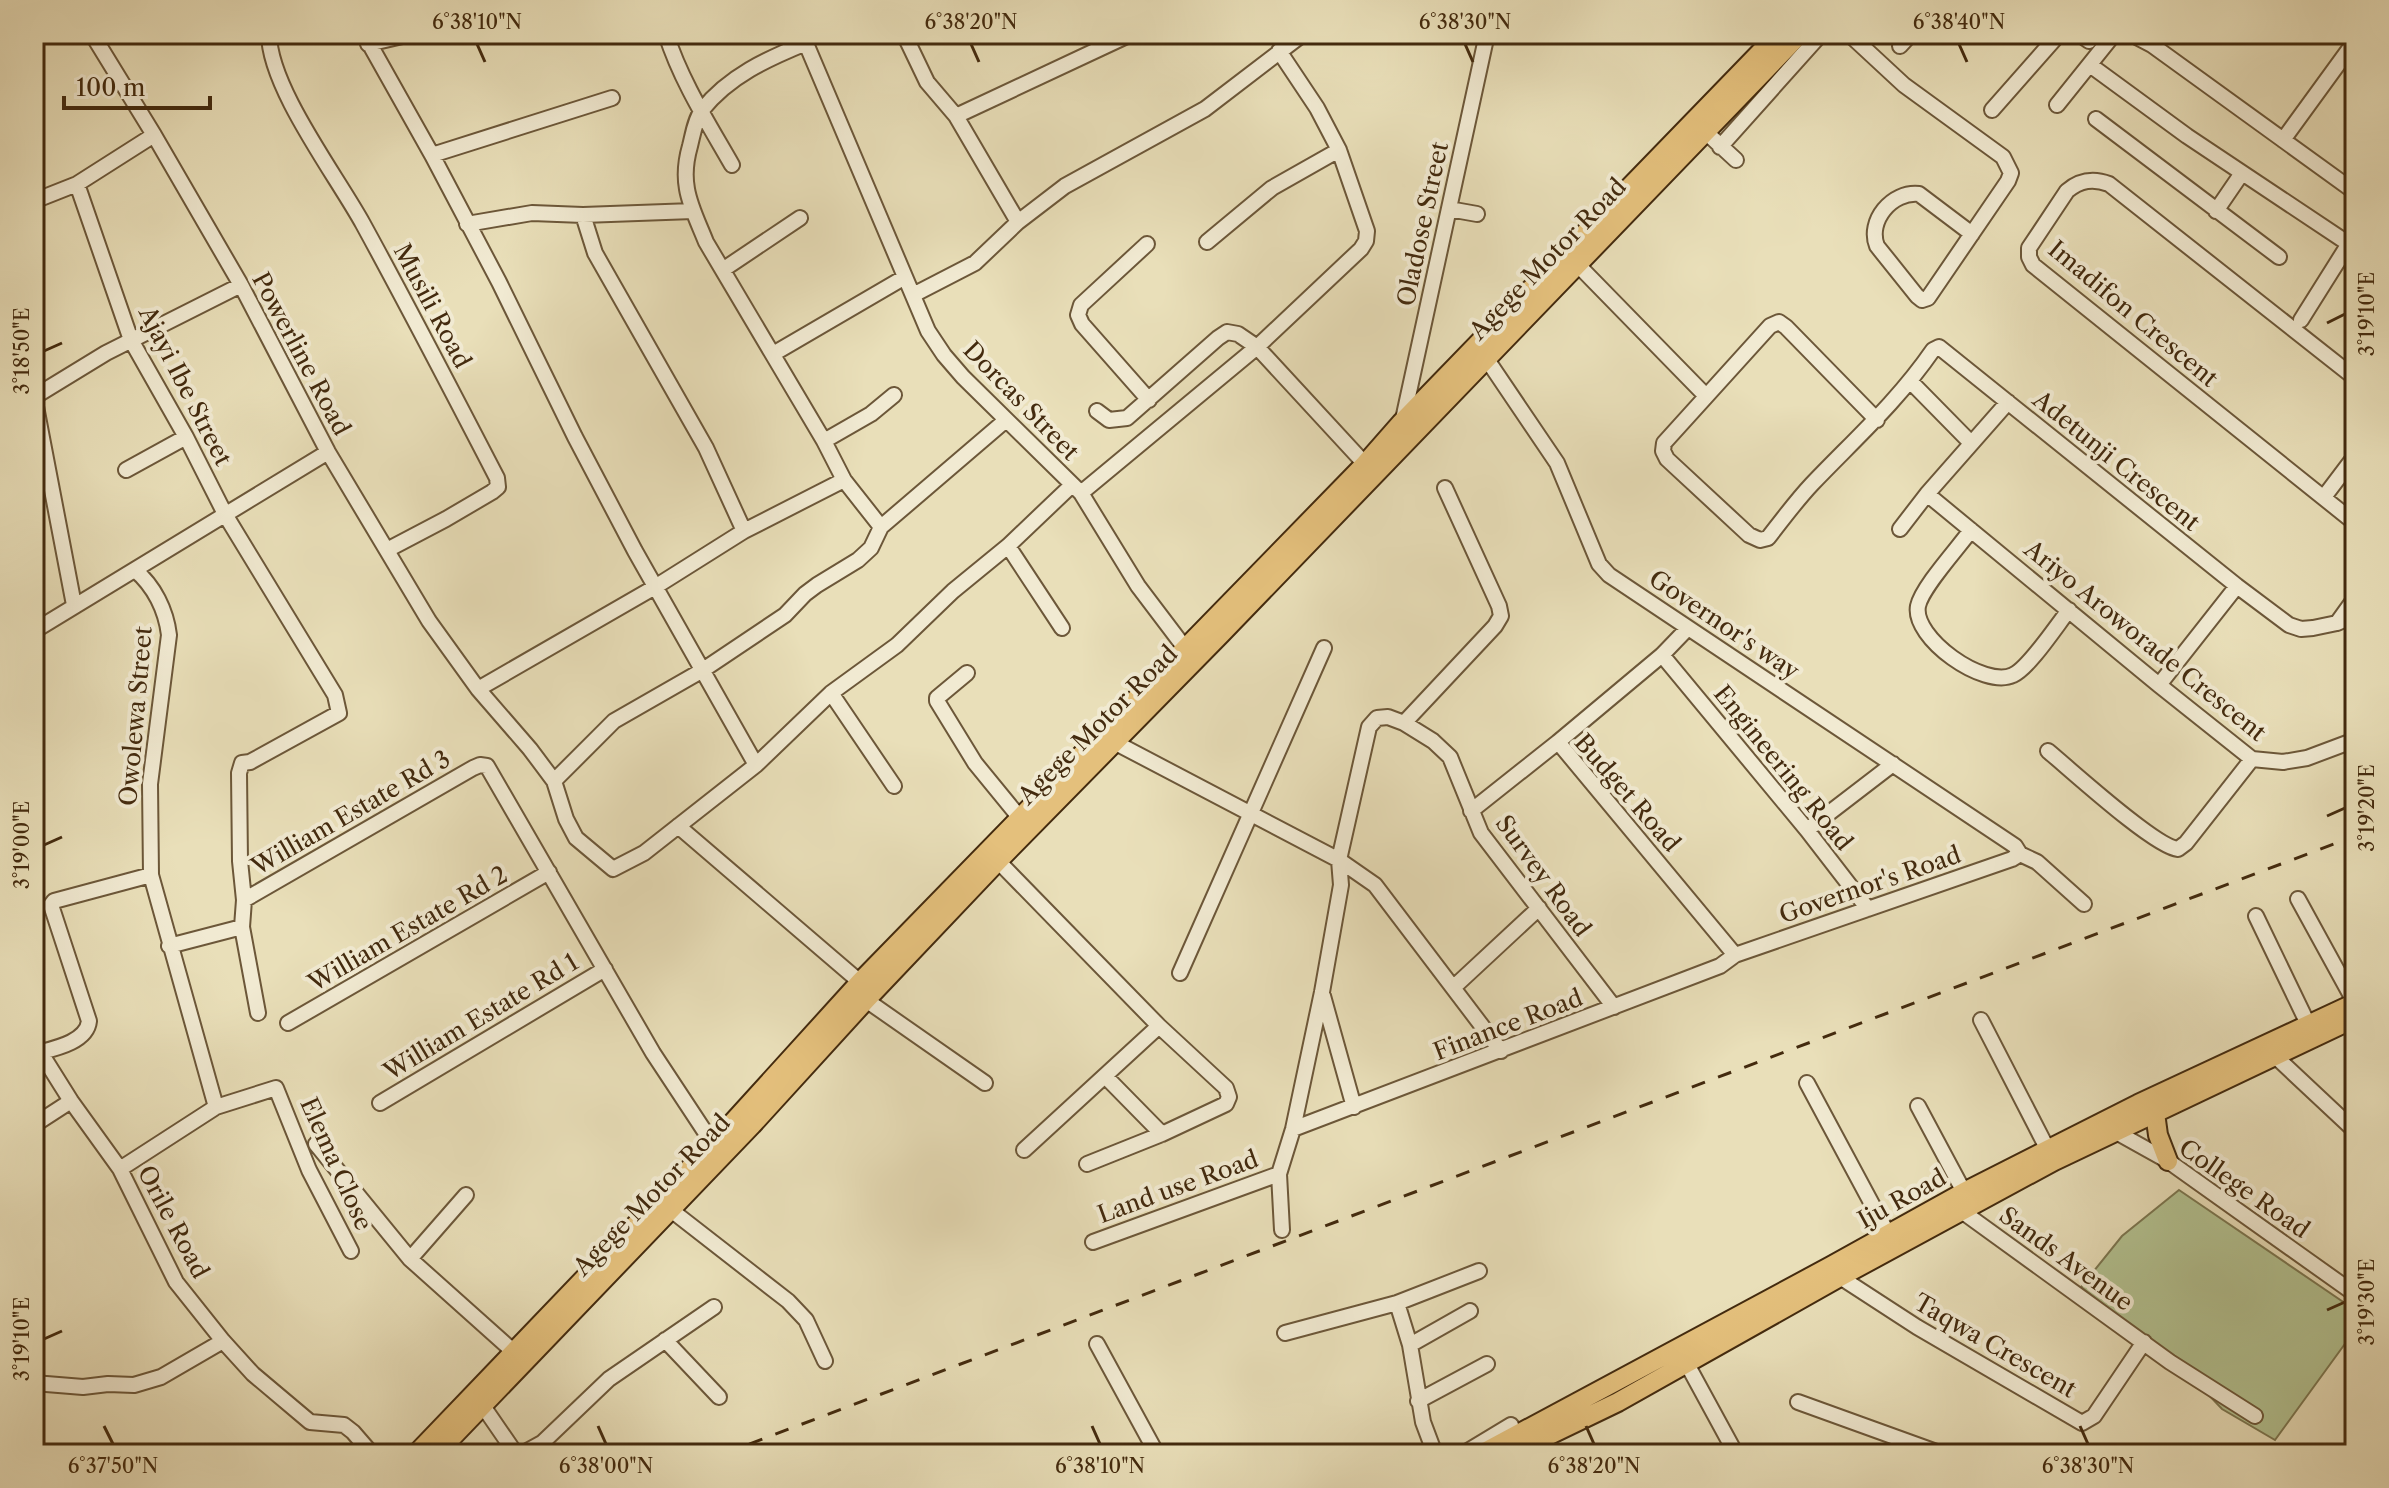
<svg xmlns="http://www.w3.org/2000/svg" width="2389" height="1488" font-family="'Libre Caslon Text',serif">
	<rect width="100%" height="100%" fill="#e9dfb9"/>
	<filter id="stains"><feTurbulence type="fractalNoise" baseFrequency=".0025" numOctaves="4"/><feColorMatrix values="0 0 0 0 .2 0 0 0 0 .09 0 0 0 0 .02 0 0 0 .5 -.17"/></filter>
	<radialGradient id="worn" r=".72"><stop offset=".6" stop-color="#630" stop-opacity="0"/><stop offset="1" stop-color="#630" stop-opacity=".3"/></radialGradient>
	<!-- garden -->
	<path fill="#b3c291" stroke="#7b7650" stroke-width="2" d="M2179,1190L2355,1310V1330L2275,1440L2222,1409L2183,1368L2081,1287L2122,1236Z"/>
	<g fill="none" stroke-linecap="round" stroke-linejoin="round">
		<!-- minor casing -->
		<g stroke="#6c5739" stroke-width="18">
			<path id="minor" d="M92,34L154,135L241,285L328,452L429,621L478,689L530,749L554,781L566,819L576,838L613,869L644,853L756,765L831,693L897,645L953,591L1008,546L1072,485
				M269,34C269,87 336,175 363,224C409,308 453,393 497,478L498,487L492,492L446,519L387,550
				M364,34L432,155L499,282L575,437L635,551L756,765
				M666,34C681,81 708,123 732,165
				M802,34L928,331L944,355L963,377L1081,493L1138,586L1191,656
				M904,34L927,82L956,116L1018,222
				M1849,34L1904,85L2003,157L2011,173L2008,181L1928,298L1922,300L1917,296L1877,246C1867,221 1892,191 1919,194L1972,234
				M2079,34L2089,41
				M2131,34L2152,45L2355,192
				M806,43C767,59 729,76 702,110C695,120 693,134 690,146C686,160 684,173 687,189C690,207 699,224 706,242L824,441L844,480L881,527
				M368,44L411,34
				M1900,46L1911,34
				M2090,65L2187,136L2349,244
				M2057,105L2114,34
				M1992,110L2059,34
				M956,116L1131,34
				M2096,119L2279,257
				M1698,125L1736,160
				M2283,140L2355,41
				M1720,147L1821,34
				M432,155L612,98
				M77,184L131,340L186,437L226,516L335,695L339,713L250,762L242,763L239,773L240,861L244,900L242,927L258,1013
				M34,201L77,184L154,135
				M1449,209L1477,214
				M2216,211L2242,173
				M583,215L595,253L706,448L744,531
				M467,224L532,213L583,215L693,211
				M1207,242L1272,188L1339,150
				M1147,244L1081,305L1078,315L1082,324L1149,400
				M1577,264L1706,396
				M724,269L800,218
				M913,295L975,263L1018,222L1065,186L1205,109L1303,34
				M2301,320L2355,234
				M773,354L905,277
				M1486,358L1557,463L1599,564L1609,575L2015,846L2020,854L2037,862L2084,904
				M2355,378L2109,184C2093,178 2080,180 2067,191L2029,248V257L2033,265L2355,523
				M1911,382L1971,443
				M34,396L74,605
				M34,397L106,353L241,285
				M1097,411L1109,420L1127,418L1218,338L1227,332L1238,334L1257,347L1365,464
				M1877,420L1786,327L1779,322L1770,326L1664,443L1663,451L1667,459L1749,535L1760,540L1768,538C1782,520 1796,501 1812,484C1855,439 1897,402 1933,350L1939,347L2237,586L2289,625L2301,629L2313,628L2337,623L2355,615
				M1402,424L1487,34
				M824,441L871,414L894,395
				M126,470L186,437
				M1081,493L1257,347L1361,249L1366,241L1367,231L1339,150L1317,108L1279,51
				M1927,494L2159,685L2252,759L2283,762L2307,758L2355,740
				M2324,497L2355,456
				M1900,529L1927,494L2008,402
				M1971,530C1959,547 1922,587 1918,606C1912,638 1984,689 2013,675C2029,668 2057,625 2069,610
				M1008,546L1062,628
				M135,570C154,586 166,610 169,635L150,784L151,875L216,1107
				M2337,623L2355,598
				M34,631L328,452
				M1662,655L1807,830L1868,909
				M967,673L937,698V701L975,763L1020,818
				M2159,685L2237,586
				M478,689L655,587L744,531L844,480
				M831,693L894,786
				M1404,723L1495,626L1501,616L1499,606L1445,488
				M1114,742L1339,860L1375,885L1501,1051
				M1558,742L1662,655L1688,628
				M2048,751C2071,770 2155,847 2178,849L2186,843L2252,759
				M554,781L614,721L703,670L785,615L805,594L817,585L858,560L871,548L881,527L1006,420
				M1471,811L1558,742L1735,955
				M678,826L860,982
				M1807,830L1893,764
				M998,861L1159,1026L1226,1088L1229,1097L1226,1104L1162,1134L1087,1164
				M2298,899L2355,1003
				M244,900L473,768L480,765L487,766L653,1053L713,1144
				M2256,916L2308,1024
				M169,946L242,927
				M1180,973L1324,648
				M1454,987L1539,908
				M1323,996L1354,1107
				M866,1000L985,1083
				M1981,1020L2048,1150
				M288,1023L549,872
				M34,1042L71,1101L120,1169L176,1282L223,1341L253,1374L310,1422L344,1425L353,1432L372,1454
				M41,1052C57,1048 87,1041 89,1021L51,905L54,901L151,875
				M2275,1056L2355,1131
				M1105,1076L1162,1134
				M1807,1083L1888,1234
				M380,1103L605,969
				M1918,1106L1964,1192
				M34,1125L71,1101
				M2113,1127L2116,1132L2168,1161L2355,1294
				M1293,1129L1720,966L1735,955L2012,859L2020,854
				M316,1144L410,1259L514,1352
				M1024,1150L1159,1026
				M120,1169L216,1107L276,1088L309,1170L351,1251
				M671,1210L788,1301L806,1320L825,1361
				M1963,1212L2170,1362L2255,1416
				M1282,1230L1279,1174L1293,1129L1322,992L1341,885L1339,860L1369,727L1377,718L1388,717L1404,723L1433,741L1450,757L1481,833L1614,1007
				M1093,1242L1279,1174
				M410,1259L466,1195
				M1840,1277L1917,1327L2082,1423L2094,1416L2144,1342
				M1397,1303L1410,1345L1423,1422L1435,1454
				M1285,1333L1397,1303L1479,1271
				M665,1340L719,1397
				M1097,1344L1157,1454
				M1410,1345L1470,1311
				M1687,1364L1736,1454
				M34,1383L83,1387L108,1384L134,1385L161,1377L223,1341
				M1418,1401L1487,1364
				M1798,1402L1942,1454
				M483,1406L516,1454
				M522,1454L542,1443L609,1379L714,1307
				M1463,1454L1511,1425"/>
		</g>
		<!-- major casing -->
		<g stroke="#432a0e" stroke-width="22">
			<path id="major" d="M2155,1113L2158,1135L2168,1161
				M416,1454L713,1144L860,982L1365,464L1401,423L1778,34
				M436,1454L752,1125L866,1000L998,861L1221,634L1800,34
				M1481,1454L1831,1266L1964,1192L2138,1104L2355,1003
				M1510,1454L1618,1402L1840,1277L2054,1161L2355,1018"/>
		</g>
		<!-- minor -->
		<use href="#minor" stroke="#f1ead2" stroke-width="14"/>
		<!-- major -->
		<use href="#major" stroke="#e4c07c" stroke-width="18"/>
		<!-- rail -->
		<path stroke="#432a0e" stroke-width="3" stroke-dasharray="14 14" stroke-linecap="butt" d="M723,1454L2355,836"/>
	</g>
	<!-- ticks -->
	<path fill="none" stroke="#432a0e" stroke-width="3" d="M477,44L485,62M971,44L979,62M1465,44L1473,62M1959,44L1967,62M2327,323L2345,314M44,351L62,343M2327,816L2345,808M44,845L62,837M2327,1310L2345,1302M44,1339L62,1331M104,1426L113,1444M598,1426L606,1444M1092,1426L1100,1444M1586,1426L1594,1444M2080,1426L2088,1444"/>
	<g text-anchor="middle" stroke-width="8" stroke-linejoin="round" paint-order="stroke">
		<!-- street labels -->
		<g font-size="24" fill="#432a0e" stroke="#f1ead2">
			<text transform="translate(1423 224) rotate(-78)" y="8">Oladose Street</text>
			<text transform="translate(1548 259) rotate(-46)" y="8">Agege Motor Road</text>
			<text transform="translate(432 306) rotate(62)" y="8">Musili Road</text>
			<text transform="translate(2133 314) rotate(40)" y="8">Imadifon Crescent</text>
			<text transform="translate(301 354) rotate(62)" y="8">Powerline Road</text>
			<text transform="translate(185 386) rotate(63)" y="8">Ajayi Ibe Street</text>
			<text transform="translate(1021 401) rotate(46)" y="8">Dorcas Street</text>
			<text transform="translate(2116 461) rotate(39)" y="8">Adetunji Crescent</text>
			<text transform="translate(1724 625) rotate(34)" y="8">Governor's way</text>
			<text transform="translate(2145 641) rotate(39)" y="8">Ariyo Aroworade Crescent</text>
			<text transform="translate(136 716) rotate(-85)" y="8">Owolewa Street</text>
			<text transform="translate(1098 725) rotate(-45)" y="8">Agege Motor Road</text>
			<text transform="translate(1783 768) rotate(51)" y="8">Engineering Road</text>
			<text transform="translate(1627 793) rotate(49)" y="8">Budget Road</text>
			<text transform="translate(351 813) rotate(-30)" y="8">William Estate Rd 3</text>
			<text transform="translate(1543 876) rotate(54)" y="8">Survey Road</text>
			<text transform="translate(1870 885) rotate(-19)" y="8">Governor's Road</text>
			<text transform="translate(408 929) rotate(-30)" y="8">William Estate Rd 2</text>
			<text transform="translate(481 1017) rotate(-31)" y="8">William Estate Rd 1</text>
			<text transform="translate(1508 1025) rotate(-21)" y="8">Finance Road</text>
			<text transform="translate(336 1164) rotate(66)" y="8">Elema Close</text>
			<text transform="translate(1178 1187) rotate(-20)" y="8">Land use Road</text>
			<text transform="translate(2244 1189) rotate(35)" y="8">College Road</text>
			<text transform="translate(652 1195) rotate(-46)" y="8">Agege Motor Road</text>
			<text transform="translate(1902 1199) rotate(-29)" y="8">Iju Road</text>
			<text transform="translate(173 1222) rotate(62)" y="8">Orile Road</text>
			<text transform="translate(2066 1259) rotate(36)" y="8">Sands Avenue</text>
			<text transform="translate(1995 1346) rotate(30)" y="8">Taqwa Crescent</text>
		</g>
	</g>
	<!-- margin -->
	<rect width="2389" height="1488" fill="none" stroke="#e9dfb9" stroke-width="88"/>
	<!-- scale -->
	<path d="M64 96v12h146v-12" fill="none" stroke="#432a0e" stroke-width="4"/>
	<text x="76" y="96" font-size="24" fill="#432a0e" stroke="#f1ead2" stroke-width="6" paint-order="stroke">100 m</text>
	<rect x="44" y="44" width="2301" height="1400" fill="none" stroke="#432a0e" stroke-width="3"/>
	<g font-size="20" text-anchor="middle" fill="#432a0e">
		<text x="477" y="29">6°38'10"N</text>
		<text x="971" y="29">6°38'20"N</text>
		<text x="1465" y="29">6°38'30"N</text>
		<text x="1959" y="29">6°38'40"N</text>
		<text transform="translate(2367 314) rotate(-90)" y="7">3°19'10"E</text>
		<text transform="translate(22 351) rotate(-90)" y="7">3°18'50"E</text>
		<text transform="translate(2367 808) rotate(-90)" y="7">3°19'20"E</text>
		<text transform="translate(22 845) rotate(-90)" y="7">3°19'00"E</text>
		<text transform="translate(2367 1302) rotate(-90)" y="7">3°19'30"E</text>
		<text transform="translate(22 1339) rotate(-90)" y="7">3°19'10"E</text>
		<text x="113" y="1473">6°37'50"N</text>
		<text x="606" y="1473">6°38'00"N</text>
		<text x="1100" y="1473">6°38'10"N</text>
		<text x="1594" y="1473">6°38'20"N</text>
		<text x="2088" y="1473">6°38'30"N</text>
	</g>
	<rect width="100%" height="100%" filter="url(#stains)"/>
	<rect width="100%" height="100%" fill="url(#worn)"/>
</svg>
